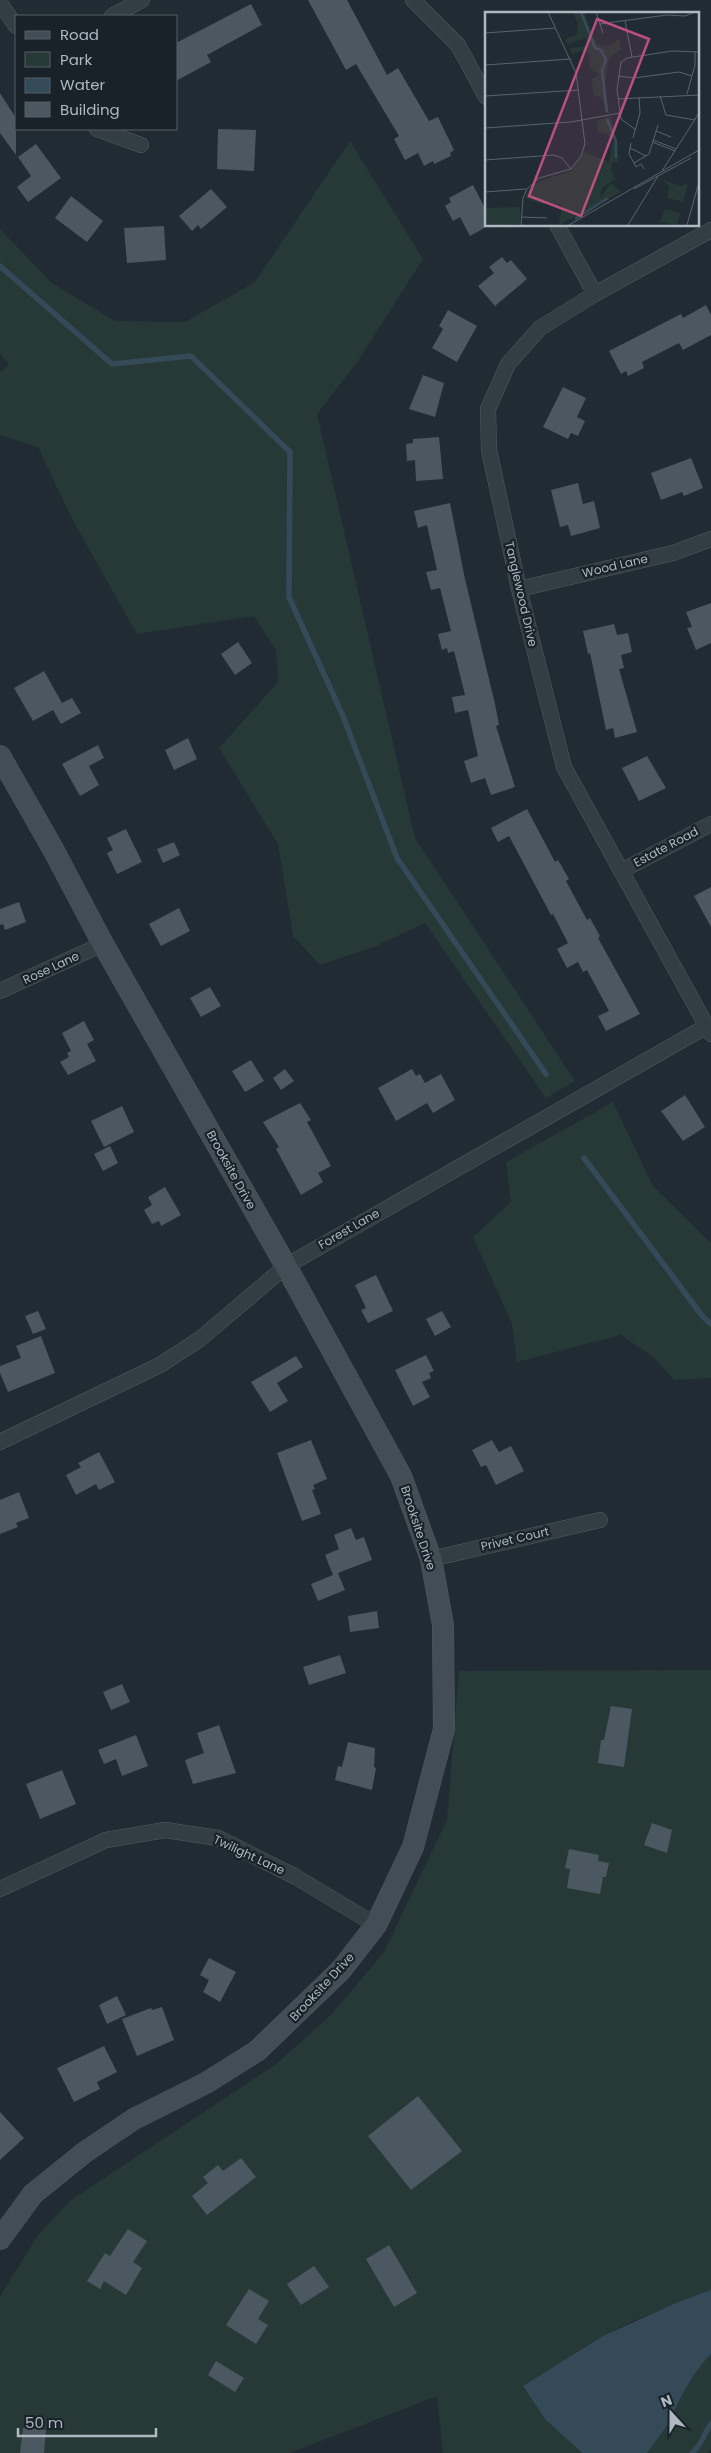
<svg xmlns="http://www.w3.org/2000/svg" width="711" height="2453" font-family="Poppins,sans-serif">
	<rect width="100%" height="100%" fill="#202b33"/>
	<!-- green -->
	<path fill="#263936" d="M350,141L423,259L358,361L317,414L415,838L575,1081L546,1098L425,923L376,946L320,965L293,936L278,844L219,748L278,682L276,650L254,616L137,634L72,519L38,447L0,435V372L9,365L0,353V229L52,283L115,321L185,322L255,282Z
		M613,1102L653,1186L711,1243V1378L674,1380L653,1357L621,1335L517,1362L512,1324L473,1237L511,1202L506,1162Z
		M711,1670V2290L638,2319L603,2336L579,2352L556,2429L582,2453H443L437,2396L290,2453H0V2298L2,2293L38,2235L71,2200L275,2065L332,2014L384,1952L447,1820L459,1671Z
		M711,2354V2449L708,2453H647C654,2443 662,2434 668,2424C681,2397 690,2376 711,2354Z"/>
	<!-- water -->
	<path fill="#354a59" d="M711,2290V2354C690,2376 681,2397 668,2424C662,2434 654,2443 647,2453H582L545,2419L523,2386L603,2336L676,2303Z"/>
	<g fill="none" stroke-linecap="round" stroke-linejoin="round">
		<!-- stream -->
		<path stroke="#354a59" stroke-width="5.5" d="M0,266L112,364L191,356L290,452L289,597L343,716L397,858L546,1074
			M584,1158L703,1317L711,1324
			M692,2453C704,2442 702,2436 711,2424"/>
	</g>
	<!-- building -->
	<path fill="#4b5861" d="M308,0H347L387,75L398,68L429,121L438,117L454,150L450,153L451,156L434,164L433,161L424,166L418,153L405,160L394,139L399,136L356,64L346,70Z
		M251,4L262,25L207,55L211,62L176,81V43Z
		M0,93L16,118V155L0,133Z
		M218,129L256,130L254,171L217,169Z
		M36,144L61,178L28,202L17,187L31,176L18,157Z
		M473,185L486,210V227L470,236L460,217L453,221L445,206L451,202L449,198Z
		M211,189L227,207L201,229L198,225L192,231L179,216Z
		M71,196L103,221L87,242L55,218Z
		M164,226L166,260L127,263L124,228Z
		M502,257L507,263L511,260L527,279L495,306L478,286L494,273L489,267Z
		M706,305L711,315V335L683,350L679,343L642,362L644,368L628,376L626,371L621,374L609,351L681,314L683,318Z
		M448,310L477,326L457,362L432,348L443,329L439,326Z
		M423,375L444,383L435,417L409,409Z
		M563,387L586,398L577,417L585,421L578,436L571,433L568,439L543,427Z
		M439,437L443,479L416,481L415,460L407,461L406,444L413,443V439Z
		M691,458L703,488L684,496L682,492L661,500L651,473Z
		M578,483L583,504L594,501L600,528L571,536L568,525L560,527L551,490Z
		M450,503L465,579L495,704L499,725L496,726L515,787L491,795L485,778L471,783L464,761L478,756L468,710L455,713L452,697L465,695L454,651L448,653L447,648L442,650L438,634L451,631L440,588L431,590L426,572L437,570L427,525L418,528L414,511Z
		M711,603V643L696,650L687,628L692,627L686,612Z
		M614,624L617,635L628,633L632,652L621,655L624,668L619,669L637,732L615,738L613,728L606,730L590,653L588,654L583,631Z
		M238,642L252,663L235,675L221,654Z
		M44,671L62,703L72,698L81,713L61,724L53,710L33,721L14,688Z
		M188,738L197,759L174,770L165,750Z
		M98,745L104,758L89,766L99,785L80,796L62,764Z
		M647,756L666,788L639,801L622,768Z
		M527,809L555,862L558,860L569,879L566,881L587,920L590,918L600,936L598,938L640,1014L606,1031L598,1016L609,1011L587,970L583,972L578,962L567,968L557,949L568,943L553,914L551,915L509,836L498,842L491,828Z
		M126,829L142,862L117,874L107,853L113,850L107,838Z
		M174,842L180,855L163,863L157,849Z
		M711,887V927L694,896Z
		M19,902L26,922L5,930L3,924L0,925V909Z
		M179,908L190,931L161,946L149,924Z
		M210,987L221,1006L201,1017L190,998Z
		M84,1021L94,1040L87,1044L96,1061L68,1075L60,1062L69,1057L67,1053L71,1051L62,1033Z
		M251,1060L264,1081L245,1092L232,1071Z
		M285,1069L294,1081L281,1090L273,1078Z
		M412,1069L416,1076L420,1074L425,1083L441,1074L455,1100L433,1113L427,1103L396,1121L378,1088Z
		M685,1095L705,1127L683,1141L661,1111Z
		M300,1103L311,1120L307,1122L331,1166L318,1173L323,1182L301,1195L276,1149L279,1147L263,1122Z
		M122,1106L134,1132L104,1147L91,1121Z
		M110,1146L118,1163L103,1171L94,1154Z
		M165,1187L181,1215L161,1226L159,1221L152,1224L144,1210L152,1205L148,1197Z
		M376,1275L393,1311L368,1323L361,1310L366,1308L355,1285Z
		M38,1311L46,1329L33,1334L25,1316Z
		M442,1311L451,1327L435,1336L426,1319Z
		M41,1336L55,1373L8,1392L0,1373V1366L21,1358L16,1346Z
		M426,1355L434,1371L429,1373L431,1378L422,1382L430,1397L413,1406L395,1370Z
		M296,1356L303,1367L277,1383L288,1401L270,1412L251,1382Z
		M311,1440L327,1479L313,1485L315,1489L312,1490L321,1514L302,1521L277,1453Z
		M492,1440L499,1452L511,1446L524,1471L496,1485L486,1465L481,1467L472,1450Z
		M99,1452L115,1482L99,1490L96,1484L76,1495L66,1475L81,1467L78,1463Z
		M19,1492L29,1518L16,1523L18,1527L0,1534V1500Z
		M351,1528L356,1540L364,1537L372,1560L338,1573L345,1590L318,1601L311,1584L333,1575L325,1555L339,1549L334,1535Z
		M377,1611L379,1628L350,1632L348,1616Z
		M340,1655L346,1673L309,1685L303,1667Z
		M122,1684L130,1702L111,1710L103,1692Z
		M611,1706L632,1709L624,1767L598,1763L601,1740H604Z
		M219,1725L236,1773L193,1784L185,1760L204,1753L197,1733Z
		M136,1735L148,1766L122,1776L116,1759L104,1764L98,1750Z
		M348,1742L375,1748L374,1767L376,1768L372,1790L335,1780L338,1766L342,1767Z
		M62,1770L76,1804L40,1819L26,1784Z
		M652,1823L672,1830L667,1853L644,1845Z
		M569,1849L599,1855L598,1861L609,1863L606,1877H603L600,1894L567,1888L570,1869L565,1868Z
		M209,1958L236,1972L220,2002L203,1992L209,1980L200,1975Z
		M117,1996L126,2015L107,2024L99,2005Z
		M162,2007L174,2040L137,2056L122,2019L151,2008L152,2010Z
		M104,2046L117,2072L97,2082L100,2089L74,2102L57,2068Z
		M418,2096L462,2151L411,2190L368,2136Z
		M0,2112L24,2138L0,2160Z
		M241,2158L256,2177L207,2215L192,2196L208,2183L203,2177L218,2165L223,2171Z
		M128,2229L147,2241L133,2262L142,2268L126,2295L104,2281L100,2289L87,2281L105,2253L110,2256Z
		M389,2245L417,2293L394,2307L366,2259Z
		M314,2266L329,2287L301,2305L287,2284Z
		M249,2289L269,2301L258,2319L268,2325L256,2344L226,2325Z
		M216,2361L244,2378L235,2392L208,2375Z
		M23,2428L46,2430L44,2453H20Z"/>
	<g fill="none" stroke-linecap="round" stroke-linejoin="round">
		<!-- street casing -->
		<g stroke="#515b62" stroke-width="16">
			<path id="street" d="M413,0L458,45L486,97
				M0,3L16,26
				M112,16L142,0
				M97,129L141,145
				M557,225L595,294
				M711,230L595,294L540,328L508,364L488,409L489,450L519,589L564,767L711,1034
				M519,589L673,553L711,539
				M621,871L711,824
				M0,991L103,944
				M0,1442L160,1365L200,1339L286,1266L707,1026
				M431,1559L600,1520
				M0,1889L106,1840L165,1830L218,1838L296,1877L376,1925"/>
		</g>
		<!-- secondary casing -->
		<g stroke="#515b62" stroke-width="22">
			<path id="secondary" d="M0,756L53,849L103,944L286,1266L401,1476L431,1559L443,1625L444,1729L413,1847L376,1925L341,1970L257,2051L206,2083L134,2119L85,2152L33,2194L0,2239"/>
		</g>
		<!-- street -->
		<use href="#street" stroke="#333d44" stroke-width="15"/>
		<!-- secondary -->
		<use href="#secondary" stroke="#424d56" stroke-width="21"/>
	</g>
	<g text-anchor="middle" stroke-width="4.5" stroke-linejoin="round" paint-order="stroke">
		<!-- street labels -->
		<g font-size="12" fill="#adb8c1" stroke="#192228">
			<text transform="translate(615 566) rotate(-13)" y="4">Wood Lane</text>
			<text transform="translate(521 594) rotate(77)" y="4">Tanglewood Drive</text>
			<text transform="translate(666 847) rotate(-28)" y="4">Estate Road</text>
			<text transform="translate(51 968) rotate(-25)" y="4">Rose Lane</text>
			<text transform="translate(231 1170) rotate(61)" y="4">Brooksite Drive</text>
			<text transform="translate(349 1229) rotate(-30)" y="4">Forest Lane</text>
			<text transform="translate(418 1528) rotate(72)" y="4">Brooksite Drive</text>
			<text transform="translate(515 1539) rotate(-13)" y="4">Privet Court</text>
			<text transform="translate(249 1855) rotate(25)" y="4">Twilight Lane</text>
			<text transform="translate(322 1987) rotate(-47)" y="4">Brooksite Drive</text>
		</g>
	</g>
	<!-- overview -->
	<g transform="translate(485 12)">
		<rect width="214" height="214" fill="#202b33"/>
		<path d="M87,0H99L112,33L123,34L134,27L136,37L124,46L119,79L124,101H121L117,86L108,83L107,67L114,62L105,57L103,40L97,38L87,43L85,36L103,34L101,26L82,32L80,27L91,23L92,19L93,11ZM126,104L134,150H127L126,158L131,167L117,176L115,186L126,171L136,180L74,213L77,192H58L40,186L43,179L53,170L86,159L99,140L124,150L128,127L120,121L112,120V109ZM178,168L197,174L203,170L198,190L182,186L184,175ZM35,195V212L10,213L4,211L0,213V196ZM180,197L195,201L192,213L175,210Z" fill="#263936"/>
		<path fill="none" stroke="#354a59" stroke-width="2.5" d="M96,0L110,36L116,38L121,48L117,58L122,100M122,107L131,129V146M90,207L123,186"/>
		<path fill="none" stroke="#58636c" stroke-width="1" d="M111,0L118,21M140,9L147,45M114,12L182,3L200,4L210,0M0,21L70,16M0,53L86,47M133,64L149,66L194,60L207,64M202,82L210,53V40M0,84L94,78M175,84L181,103L210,108M133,87L214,83M0,116L86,110L135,101M151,118L136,107L132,78L136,50L142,46L187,39L214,40M171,119L186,125M148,126L155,101L154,85M168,128L191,137M167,130L190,139M146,131L144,142L149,151M145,136L161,144M0,148L69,143L77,146L86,157M159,157L156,152L151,155L149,151L164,142L173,113M177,159L214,101M149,177L206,146M0,180L41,177M37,205L62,206M36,213L38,186L42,177L54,166L86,157L96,144L100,132L91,61L63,0M84,213L214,138M143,213L173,164M202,213L214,170"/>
		<path fill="#bb507f" fill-opacity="0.15" stroke="#bb507f" stroke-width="2.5" d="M112,7L164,27L96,204L44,184Z"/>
		<rect width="214" height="214" fill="none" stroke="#adb8c1" stroke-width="2.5"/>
	</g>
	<!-- legend -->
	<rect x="15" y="15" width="162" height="115" fill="#192228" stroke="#545e65"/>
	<rect x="25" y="31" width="25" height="8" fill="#424d56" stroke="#545e65"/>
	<text x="60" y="40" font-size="15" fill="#adb8c1">Road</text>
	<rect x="25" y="52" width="25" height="15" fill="#263936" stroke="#545e65"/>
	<text x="60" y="65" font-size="15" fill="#adb8c1">Park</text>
	<rect x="25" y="78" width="25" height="15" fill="#354a59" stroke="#545e65"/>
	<text x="60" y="90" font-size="15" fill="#adb8c1">Water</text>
	<rect x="25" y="102" width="25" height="15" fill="#4b5861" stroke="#545e65"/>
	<text x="60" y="115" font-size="15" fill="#adb8c1">Building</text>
	<!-- north arrow -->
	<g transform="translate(671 2413) rotate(339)" stroke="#192228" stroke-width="4" paint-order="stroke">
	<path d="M0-4L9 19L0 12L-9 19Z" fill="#adb8c1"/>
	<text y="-8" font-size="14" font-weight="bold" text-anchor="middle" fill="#adb8c1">N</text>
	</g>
	<!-- scale -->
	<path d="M18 2428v8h138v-8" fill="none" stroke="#adb8c1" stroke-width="2.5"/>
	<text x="25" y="2428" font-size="15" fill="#adb8c1" stroke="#192228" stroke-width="4" paint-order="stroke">50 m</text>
</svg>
